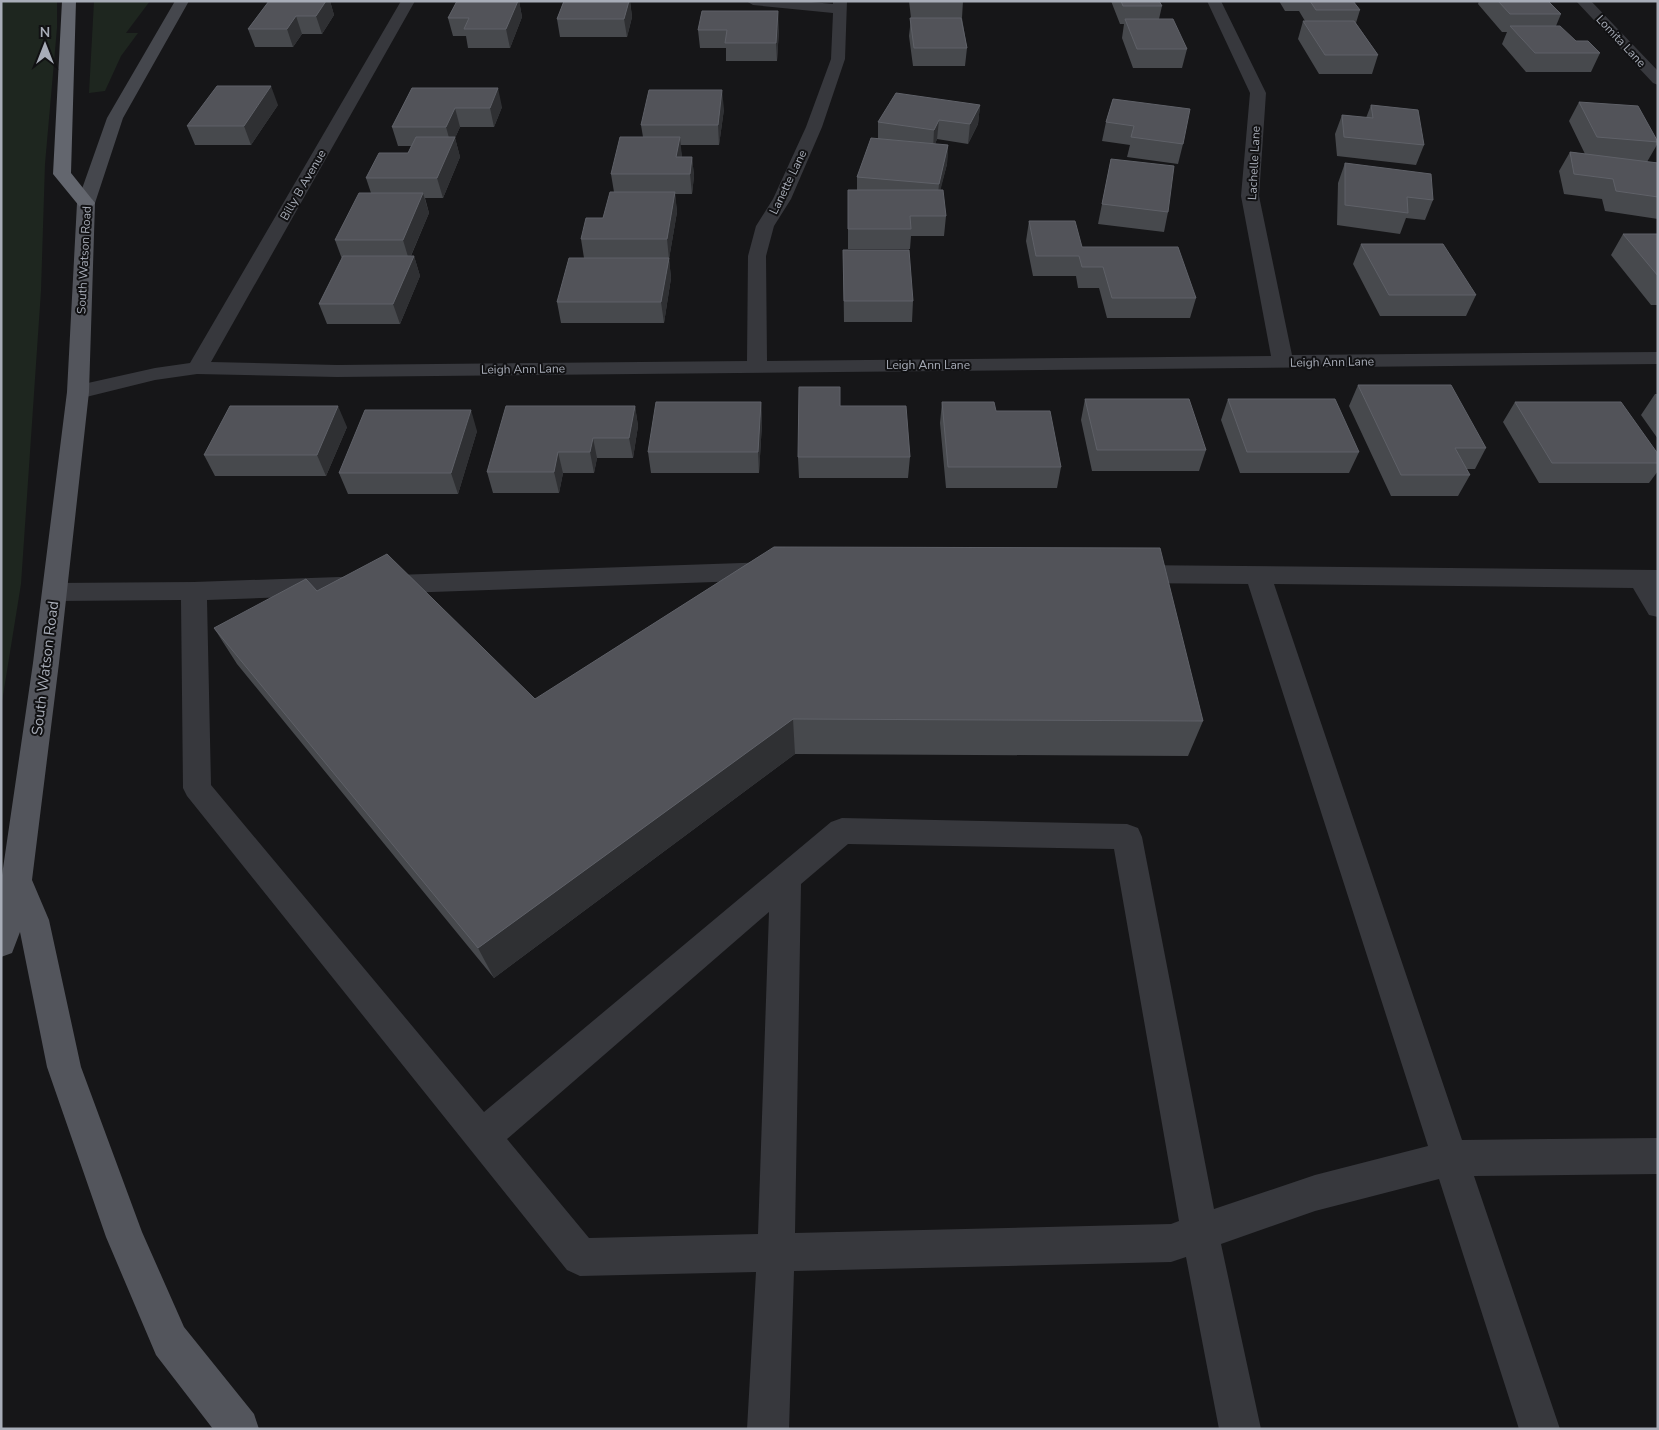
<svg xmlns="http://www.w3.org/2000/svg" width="1659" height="1430" font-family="'Nunito Sans',sans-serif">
	<rect width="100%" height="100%" fill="#161618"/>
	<!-- green -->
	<path fill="#1e261f" d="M1,1H57V28L45,164L41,291L21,584L1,708Z
		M94,1H150L126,33H138L121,56L105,91L89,93Z"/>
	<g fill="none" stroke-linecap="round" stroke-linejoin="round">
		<!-- service -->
		<path fill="#37383d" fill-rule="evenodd" d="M771,562L780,565L783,571L780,577L771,580L207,600L211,785L484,1112L831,822L842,818L1127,824L1138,828L1142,837L1214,1209L1315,1175L1428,1146L1248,584L1129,583L1120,580L1117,574L1120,568L1129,565L1658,570V617L1649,615L1633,588L1274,584L1462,1140L1658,1138V1174L1474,1176L1560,1429H1519L1439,1179L1315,1211L1221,1244L1261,1429H1219L1186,1257L1171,1262L794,1271L789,1429H747L756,1272L580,1276L567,1270L187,796L183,788L181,600L55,601L46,598L42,592L46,586L55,583L194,582ZM848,844L1114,849L1179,1221L1171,1224L795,1233L801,884ZM769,912L758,1234L589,1238L507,1139Z"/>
		<!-- minor -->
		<path fill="#37383d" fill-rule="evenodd" d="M401,1H415L211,362L337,365L747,361L748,256L756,226L773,199L806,127L831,59L833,13L753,5L746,1H801L833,4V1H847L845,59L822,127L791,199L774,226L766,256L767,361L1271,356L1241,196L1250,93L1207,1H1221L1266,93L1259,196L1292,355L1658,352V364L337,377L197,374L155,380L78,399L70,397L67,392L70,387L155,368L190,363Z
			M1576,1H1591L1658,71V85L1653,83Z"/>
		<!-- secondary -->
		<path fill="#45474d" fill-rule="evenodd" d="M175,1H189L123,118L95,203L92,207L86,208L80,207L77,203L107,118Z"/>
		<!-- primary -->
		<path fill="#53555c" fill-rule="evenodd" d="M86,198L92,199L95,203L89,392L59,663L32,880L49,920L81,1067L142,1232L184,1327L254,1414L259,1429H213L156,1355L106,1237L47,1067L20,932L12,953L1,957V882L33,663L67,392L77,203L80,199Z"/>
		<!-- motorway -->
		<path fill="#63666e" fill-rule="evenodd" d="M62,1H76L71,173L95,203L92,207L86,208L80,207L53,174Z"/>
	</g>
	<!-- wall -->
	<path fill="#47494d" d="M269,1H330L334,15L322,34H302L293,47H255L248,29Z
		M457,1H519L522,17L510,48H468L466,36H453L448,18Z
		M564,1H630L632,17L627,37H560L557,19Z
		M909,1H963L962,18L967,48L965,66H913L909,36L911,18Z
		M1111,1H1159L1162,6L1159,19L1187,49L1182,68H1133L1122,38L1124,24H1120Z
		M1279,1H1353L1360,10L1356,23L1378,55L1372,74H1319L1298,39L1303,21H1305L1299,11H1285Z
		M1479,1H1548L1561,14L1556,26L1576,41L1600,53L1591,72H1526L1502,44L1507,32H1502L1478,4Z
		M779,29L777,61H726V48H700L698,30Z
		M412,88L502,107L494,127H460L455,138L460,157L443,198H425L429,213L411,256H414L420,276L400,324H327L319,304L342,259L335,240L371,193L366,178L408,153L411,146H398L392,127Z
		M1113,99L1183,144L1178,164L1127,157L1130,145L1102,141L1106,122Z
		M1579,102L1658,141V143L1647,162L1658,163V219L1605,211L1602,199L1564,194L1559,171L1570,152L1585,154L1569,121Z
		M278,105L251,145H195L187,126Z
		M980,105L978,124L968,144L937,139L935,144L948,145L947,164L940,190L946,216L944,236H911L910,249H848V190H857V177L878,139V122Z
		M1371,105L1424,145L1416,165L1337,156L1335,134L1342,115L1366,118Z
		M724,109L719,145H680L682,157H692L694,176L692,194H675L677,212L669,259L671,278L664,323H561L557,302L584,258L581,239L603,218L614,192L611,174L643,137L641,125Z
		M1111,159L1168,212L1164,232L1098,224Z
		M1345,163L1433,200L1425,220L1406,218L1400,234L1337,225L1338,183Z
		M1029,221L1082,247L1196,298L1190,318H1107L1099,288H1078L1076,276H1033L1026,241Z
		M1623,234H1658V305H1651L1611,255Z
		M1361,244L1476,295L1466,316H1380L1353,264Z
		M843,250L913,301L912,322H844Z
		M1358,385L1486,448L1475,469H1466L1470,475L1458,496H1391L1349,406Z
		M1655,394H1658V439L1641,415Z
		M1085,399L1206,450L1199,471H1092L1081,420Z
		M1228,399L1359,452L1349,473H1240L1221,420Z
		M761,402L762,423L759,473H651L648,452Z
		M942,402L996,411L1061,467L1057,488H946L940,423Z
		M1515,402L1658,454V471L1649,483H1539L1503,422Z
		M635,406L638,426L633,458H597L594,473H563L559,493H493L487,472Z
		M840,406L910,457L908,478H799L798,457Z
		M347,427L326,476H215L204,455Z
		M477,431L458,494H348L339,473Z
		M317,591L535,699L1203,721L1188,756L795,754L494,978L237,664L214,628Z"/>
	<!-- shaded-wall -->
	<path fill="#2f3033" d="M326,1H330L334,15L322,34L316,16Z
		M518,1H519L522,17L510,48L506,29Z
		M629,1H630L632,17L627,37L624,19Z
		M778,11L779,29L777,61L776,43Z
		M296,16L302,34L293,47L287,29Z
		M271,86L278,105L251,145L244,126Z
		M498,88L502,107L494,127L490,108Z
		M722,90L724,109L719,145L718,125Z
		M980,105L978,124L968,144L970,124Z
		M455,108L460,127L455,138L460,157L443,198L437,178L451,145L446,127Z
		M939,120L937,139L933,149L934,130Z
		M680,137L682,157H676Z
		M948,145L947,164L937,204L939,184Z
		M692,157L694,176L692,194L690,174Z
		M675,192L677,212L669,259L667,239Z
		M423,193L429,213L409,260L403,240Z
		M414,256L420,276L400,324L393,304Z
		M669,258L671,278L664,323L661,302Z
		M761,402L762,423L759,473L758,452Z
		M338,406L347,427L326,476L317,455Z
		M635,406L638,426L633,458L629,438Z
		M471,410L477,431L458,494L451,473Z
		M593,438L597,458L594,473L590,452Z
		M558,452L563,473L559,493L554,472Z
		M793,719L795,754L494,978L478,948Z"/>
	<!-- building -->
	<path fill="#525359" stroke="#5f6168" d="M269,1H326L316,16H296L287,29H248Z
		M457,1H518L506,29H464L469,18H448Z
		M564,1H629L624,19H557Z
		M1121,1H1159L1162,6H1123Z
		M1310,1H1353L1360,10H1316Z
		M1498,1H1548L1561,14H1510Z
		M702,11H778L776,43H725L727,30H698Z
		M910,18H961L967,48H914Z
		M1125,19H1173L1187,49H1137Z
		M1303,21H1354L1378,55H1325Z
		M1510,26H1560L1576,41H1588L1600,53H1535Z
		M217,86H271L244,126H187Z
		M412,88H498L490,108H455L446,127H392Z
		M649,90H722L718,125H641Z
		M896,93L980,105L970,124L939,120L934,130L878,122Z
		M1113,99L1190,109L1183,144L1131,137L1134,126L1106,122Z
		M1579,102L1638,106L1658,142L1597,137Z
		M1371,105L1418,110L1424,145L1344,137L1342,115L1373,118Z
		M416,137H455L437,178H366L379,153H408Z
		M620,137H680L676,157H692L690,174H611Z
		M871,138L948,145L939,184L857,177Z
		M1570,152L1658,163V197L1616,191L1613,179L1574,174Z
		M1111,159L1174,166L1168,212L1102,204Z
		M1345,163L1431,174L1433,200L1407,197L1408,213L1345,205Z
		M848,190H943L946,216H910L911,229H848Z
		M610,192H675L667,239H581L586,218H603Z
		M359,193H423L403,240H335Z
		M1029,221H1075L1082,247H1178L1196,298H1112L1103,267H1082L1079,256H1036Z
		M1623,234H1658V276Z
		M1361,244H1443L1476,295H1389Z
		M843,250H909L913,301H844Z
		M343,256H414L393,304H319Z
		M569,258H669L661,302H557Z
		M1358,385H1451L1486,448H1455L1470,475H1401Z
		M799,387H840V406H906L910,457H798Z
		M1085,399H1189L1206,450H1097Z
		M1228,399H1335L1359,452H1247Z
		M656,402H761L758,452H648Z
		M942,402H994L996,411H1050L1061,467H948Z
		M1515,402H1621L1658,454V463H1552Z
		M230,406H338L317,455H204Z
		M506,406H635L629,438H593L590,452H558L554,472H487Z
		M365,410H471L451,473H339Z
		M774,547L1160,548L1203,721L793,719L478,948L214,628L306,579L317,591L387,554L535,699Z"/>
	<g text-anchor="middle" stroke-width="4" stroke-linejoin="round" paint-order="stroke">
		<!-- far-street labels -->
		<g font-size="12" fill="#a8adb8" stroke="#111113">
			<text transform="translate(1621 41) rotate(47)" y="4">Lomita Lane</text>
			<text transform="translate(1254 163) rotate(-87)" y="4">Lachelle Lane</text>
			<text transform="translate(788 182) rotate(-64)" y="4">Lanette Lane</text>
			<text transform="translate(303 185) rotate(-60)" y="4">Billy B Avenue</text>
			<text transform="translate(84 260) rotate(-87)" y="4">South Watson Road</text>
			<text transform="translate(1332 362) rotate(-1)" y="4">Leigh Ann Lane</text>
			<text x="928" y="369">Leigh Ann Lane</text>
			<text transform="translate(523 369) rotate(-1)" y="4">Leigh Ann Lane</text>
		</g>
		<!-- street labels -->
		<g font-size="15" fill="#a8adb8" stroke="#111113">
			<text transform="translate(45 668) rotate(-83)" y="5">South Watson Road</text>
		</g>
	</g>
	<!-- border -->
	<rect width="1659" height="1430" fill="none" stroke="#a8adb8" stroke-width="5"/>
	<!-- north arrow -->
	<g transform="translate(45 45)" stroke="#111113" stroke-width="4" paint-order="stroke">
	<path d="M0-4L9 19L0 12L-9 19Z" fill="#a8adb8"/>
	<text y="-8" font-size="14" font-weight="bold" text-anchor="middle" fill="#a8adb8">N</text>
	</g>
</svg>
